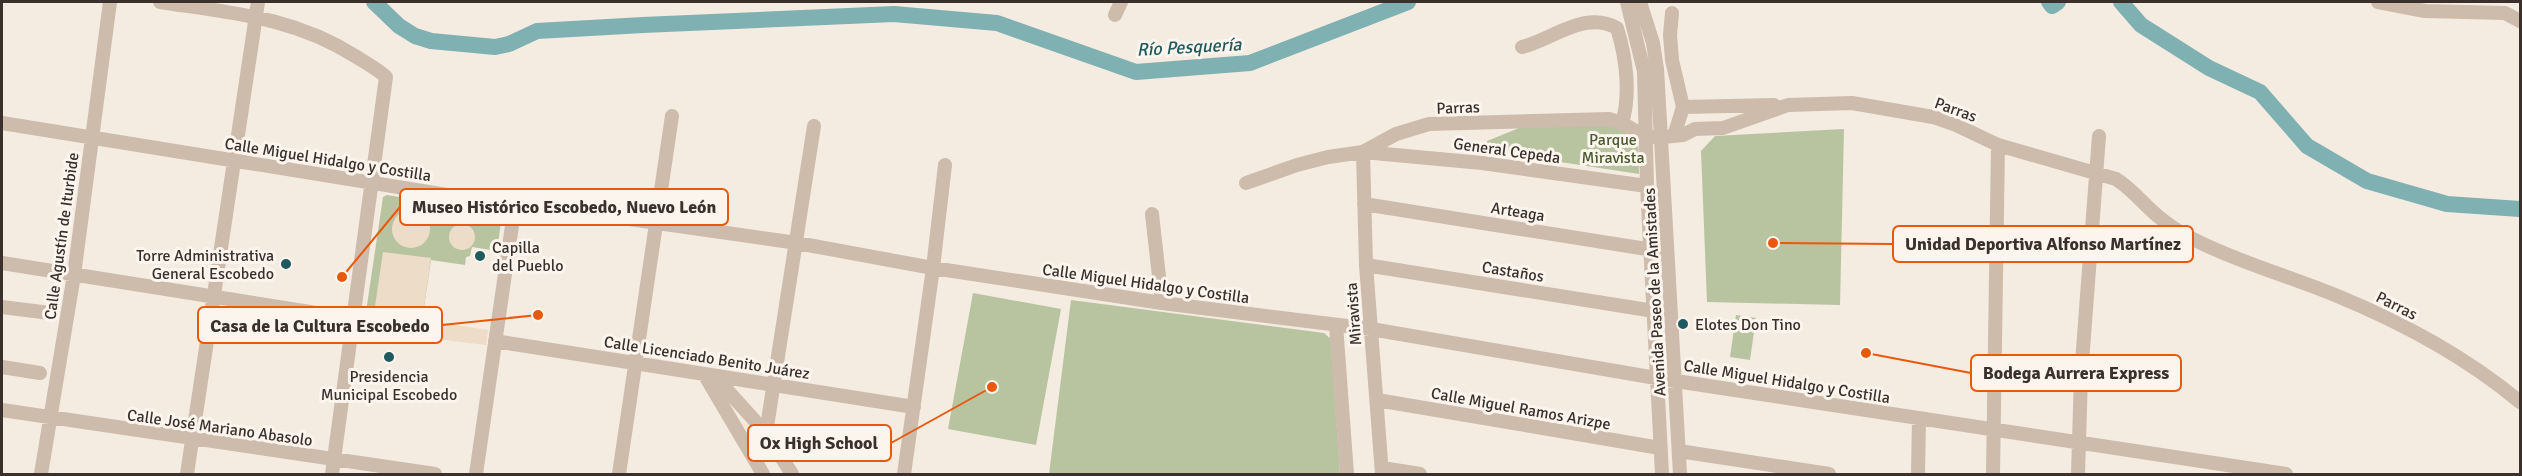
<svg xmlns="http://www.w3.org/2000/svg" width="2522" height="476" font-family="Signika,sans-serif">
	<rect width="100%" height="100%" fill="#f4ebe1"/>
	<!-- green -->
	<path fill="#b8c4a0" d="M1573,123L1638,128L1639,174L1487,151V141L1524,126Z
		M1844,129L1840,305L1707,302L1701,151L1715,136Z
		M387,195L500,213L502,215L497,251L472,247L470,256L466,257L465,265L431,260L422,320L366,312L383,197Z
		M973,293L1061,309L1036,445L948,429Z
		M1071,300L1324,333L1331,339L1340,474H1049Z
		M1736,315L1756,318L1750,360L1730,357Z"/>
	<!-- plaza -->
	<path fill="#ecdcc8" d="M392 229a19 19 0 1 1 38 0a19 19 0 1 1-38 0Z
		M449 237a13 13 0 1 1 26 0a13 13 0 1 1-26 0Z
		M383,252L431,258L422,320L488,330L486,345L363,330L366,312L374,313Z"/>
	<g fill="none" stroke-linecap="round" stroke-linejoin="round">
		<!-- river -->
		<path stroke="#7fb0b2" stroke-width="16" d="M374,2L399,26L415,36L431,41L495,47L509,44L537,31L643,25L894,14L997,23L1136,72L1250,63L1408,2
			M2049,2L2052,6L2058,2
			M2121,2L2141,25L2209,68L2260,92L2307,146L2367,181L2447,204L2520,209"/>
		<!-- minor -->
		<path stroke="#cdbbac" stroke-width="14" d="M160,2C232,13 293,17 355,56C366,63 378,69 386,77L332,474
			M1627,2L1644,71L1647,186L1662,474
			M1640,2L1653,43L1657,69L1680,474
			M2378,2L2425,11L2505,13L2520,21
			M1672,13L1670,35L1672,60L1683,107L1674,136
			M1115,15L1121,2
			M1522,47C1553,39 1585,10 1617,28C1626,57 1631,94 1622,123
			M1683,107L1774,105
			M2,123L503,204L531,205L797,243L933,268L1162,303L1371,329L1656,378L2286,474
			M1246,183L1297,165L1328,157L1363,152L1396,134L1429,124L1609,119L1622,123L1646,137H1663L1683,135L1695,129L1723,128L1788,105L1852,103L1933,117L1956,125L1998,145L2116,179C2135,191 2146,208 2164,221C2173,228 2184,235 2195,240C2240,263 2289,276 2335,295C2401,322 2466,357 2520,402
			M1364,204L1659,251
			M1152,214L1162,303
			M2,263L354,319
			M1366,265L1654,311
			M2,307L50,313
			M1336,325L1347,474
			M495,341L914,407
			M2,367L40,373
			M704,374L763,474
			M719,376L727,390L766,433L792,474
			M1377,400L1660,448
			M2,410L435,474
			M766,433L814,126
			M1679,451L1829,474
			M1382,468L1420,474
			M41,474L74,275L110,2
			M187,474L258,2
			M476,474L515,205
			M619,474L672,116
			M904,474L933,268L945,165
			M1382,474L1366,265L1363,152L1482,163L1647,186
			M1918,474L1919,419
			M1993,474L1998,145
			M2078,474L2081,376L2099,136"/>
	</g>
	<!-- markers -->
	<g fill="#1f5a5e" stroke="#fbf5ee" stroke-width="2">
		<circle cx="480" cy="256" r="6"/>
		<circle cx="286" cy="264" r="6"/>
		<circle cx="1683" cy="324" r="6"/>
		<circle cx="389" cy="357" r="6"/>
	</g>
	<g text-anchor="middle" stroke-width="6" stroke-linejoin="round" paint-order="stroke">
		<!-- street labels -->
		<g font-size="16" fill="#3b302b" stroke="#fbf5ee">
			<text transform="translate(1458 107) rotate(-2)" y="6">Parras</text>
			<text transform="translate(1956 109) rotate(20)" y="6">Parras</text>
			<text transform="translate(1507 150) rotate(8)" y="6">General Cepeda</text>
			<text transform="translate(328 159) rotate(9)" y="6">Calle Miguel Hidalgo y Costilla</text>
			<text transform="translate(1518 211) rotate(9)" y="6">Arteaga</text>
			<text transform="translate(61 236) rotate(-82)" y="6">Calle Agustín de Iturbide</text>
			<text transform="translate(1513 271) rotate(9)" y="6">Castaños</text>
			<text transform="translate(1146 283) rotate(8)" y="6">Calle Miguel Hidalgo y Costilla</text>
			<text transform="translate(1654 292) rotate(-93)" y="6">Avenida Paseo de la Amistades</text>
			<text transform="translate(2397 305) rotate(27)" y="6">Parras</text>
			<text transform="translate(1353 314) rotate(-94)" y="6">Miravista</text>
			<text transform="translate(707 357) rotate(9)" y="6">Calle Licenciado Benito Juárez</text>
			<text transform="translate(1787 381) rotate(9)" y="6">Calle Miguel Hidalgo y Costilla</text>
			<text transform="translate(1521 408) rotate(10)" y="6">Calle Miguel Ramos Arizpe</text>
			<text transform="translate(220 427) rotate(8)" y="6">Calle José Mariano Abasolo</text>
		</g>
		<!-- park labels -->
		<g font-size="16" fill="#4a5a2e" stroke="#fbf5ee">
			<text x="1613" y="145">Parque<tspan x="1613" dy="18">Miravista</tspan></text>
		</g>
		<!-- poi labels -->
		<g font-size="16" fill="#3b302b" stroke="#fbf5ee" text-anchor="start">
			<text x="492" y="253">Capilla<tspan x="492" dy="18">del Pueblo</tspan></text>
			<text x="274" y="261" text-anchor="end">Torre Administrativa<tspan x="274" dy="18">General Escobedo</tspan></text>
			<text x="1695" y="330">Elotes Don Tino</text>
			<text x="389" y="382" text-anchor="middle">Presidencia<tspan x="389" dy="18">Municipal Escobedo</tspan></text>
		</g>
		<!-- water labels -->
		<g font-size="18" font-style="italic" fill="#1f5a5e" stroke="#fbf5ee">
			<text transform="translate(1189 47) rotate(-3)" y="6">Río Pesquería</text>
		</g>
	</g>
	<!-- callouts -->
	<path fill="none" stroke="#e8590c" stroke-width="2" d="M342 277L400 207M1773 243L1893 244M538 315L442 325M1866 353L1971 373M992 387L891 443"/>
	<g fill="#e8590c" stroke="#fbf5ee" stroke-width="2">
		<circle cx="342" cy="277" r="6"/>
		<circle cx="1773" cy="243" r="6"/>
		<circle cx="538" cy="315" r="6"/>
		<circle cx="1866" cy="353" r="6"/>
		<circle cx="992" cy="387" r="6"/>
	</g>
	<g fill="#fbf5ee" stroke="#e8590c" stroke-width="2">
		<rect x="400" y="189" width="328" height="36" rx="6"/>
		<rect x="1893" y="226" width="300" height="36" rx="6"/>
		<rect x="198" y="307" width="244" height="36" rx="6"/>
		<rect x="1971" y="355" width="210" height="36" rx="6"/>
		<rect x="748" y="425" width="143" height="36" rx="6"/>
	</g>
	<g font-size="18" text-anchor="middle" font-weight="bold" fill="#3b302b">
		<text x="564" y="213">Museo Histórico Escobedo, Nuevo León</text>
		<text x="2043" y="250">Unidad Deportiva Alfonso Martínez</text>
		<text x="320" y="332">Casa de la Cultura Escobedo</text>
		<text x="2076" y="379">Bodega Aurrera Express</text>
		<text x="819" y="449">Ox High School</text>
	</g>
	<!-- border -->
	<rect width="2522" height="476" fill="none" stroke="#3b302b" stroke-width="6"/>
</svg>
